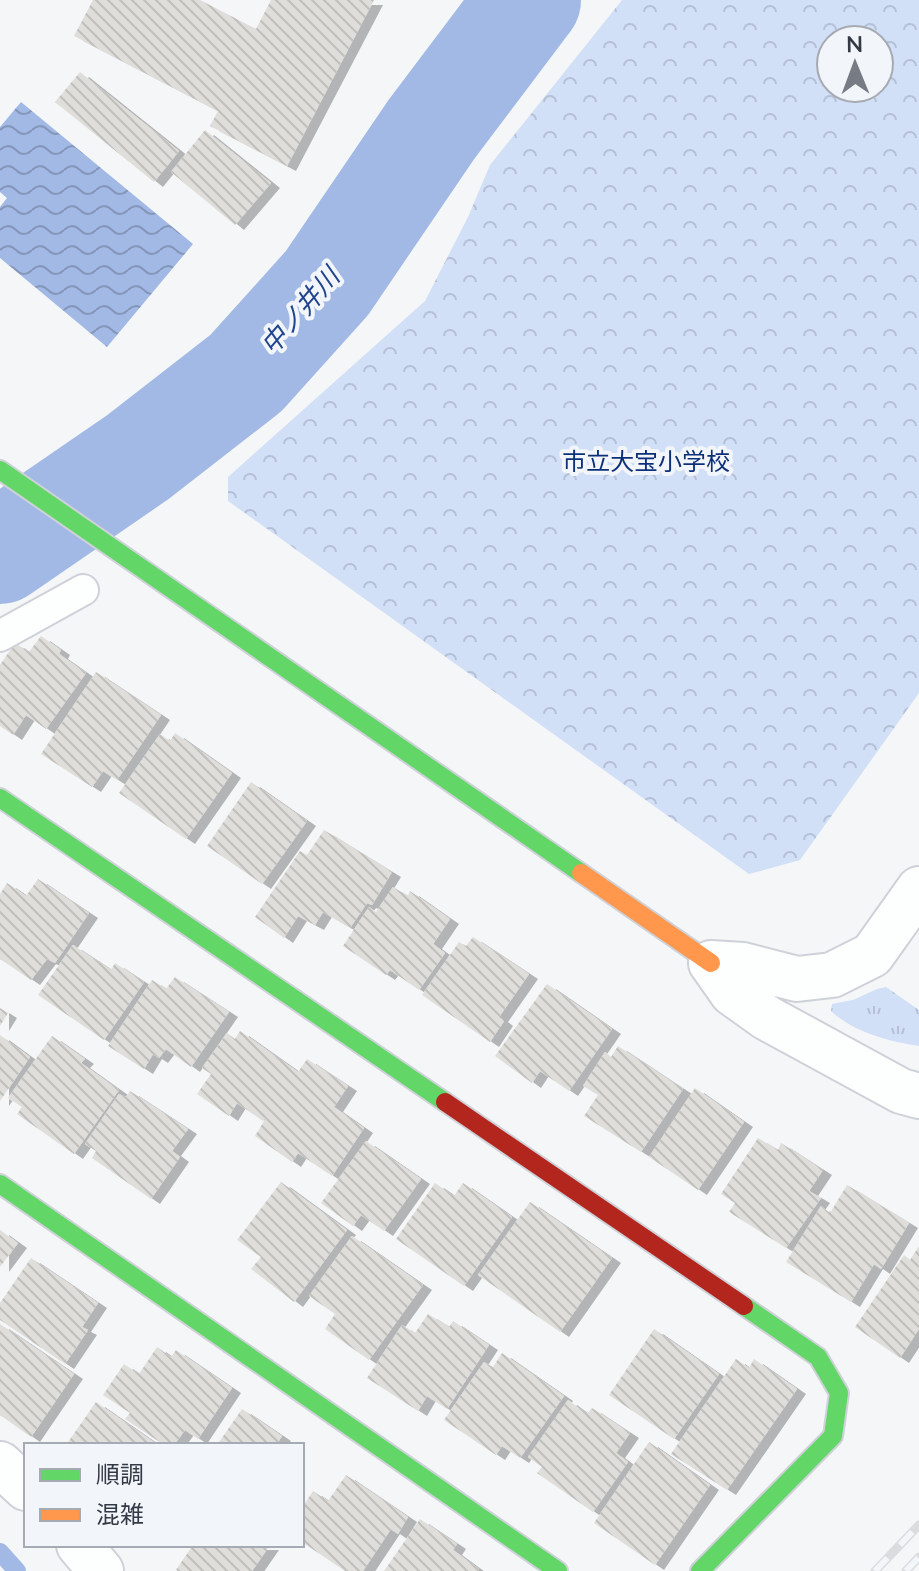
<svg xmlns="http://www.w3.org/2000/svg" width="919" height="1571" font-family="Lato,'Noto Sans JP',sans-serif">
	<defs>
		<pattern id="grass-tufts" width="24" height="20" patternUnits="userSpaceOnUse" patternTransform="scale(2)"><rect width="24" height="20" fill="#d1dff7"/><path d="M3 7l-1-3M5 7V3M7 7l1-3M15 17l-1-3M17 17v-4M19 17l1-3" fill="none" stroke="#b4c0d5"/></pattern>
		<pattern id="park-crowns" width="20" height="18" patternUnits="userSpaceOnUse" patternTransform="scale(2)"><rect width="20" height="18" fill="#d1dff7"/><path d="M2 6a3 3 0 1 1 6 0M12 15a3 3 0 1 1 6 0" fill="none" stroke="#b4c0d5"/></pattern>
		<pattern id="water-waves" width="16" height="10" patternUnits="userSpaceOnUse" patternTransform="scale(2)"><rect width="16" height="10" fill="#a1b9e4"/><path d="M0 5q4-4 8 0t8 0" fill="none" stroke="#8497bb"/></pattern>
		<pattern id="building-back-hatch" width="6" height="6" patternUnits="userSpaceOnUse" patternTransform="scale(2)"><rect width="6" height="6" fill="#e0deda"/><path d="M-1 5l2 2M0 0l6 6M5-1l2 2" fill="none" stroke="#c1bfbc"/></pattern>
		<filter id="shadow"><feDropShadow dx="9" dy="5" stdDeviation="0" flood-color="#0004"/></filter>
	</defs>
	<rect width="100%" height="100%" fill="#f4f6f8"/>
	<!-- grass -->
	<path fill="url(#grass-tufts)" d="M886,987L919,1010V1046C888,1041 855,1033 831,1011L832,1004L853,1000L877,989Z"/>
	<!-- park -->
	<path fill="url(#park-crowns)" fill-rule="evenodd" d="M622,0H919V693L800,860L749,874L228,501V477L425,301L468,217L490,165ZM831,40H879V88H831Z"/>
	<!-- water -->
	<path fill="url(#water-waves)" d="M21,102L193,244L107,347L0,258V207L7,198L0,192V127Z"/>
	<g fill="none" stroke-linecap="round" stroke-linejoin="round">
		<!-- stream -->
		<path stroke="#a1b9e4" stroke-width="18" d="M0,1552L17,1571"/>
		<!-- river -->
		<path stroke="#a1b9e4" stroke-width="104" d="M0,552L138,457L246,373L327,283L431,130L529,0"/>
	</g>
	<!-- building -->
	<path fill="url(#building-back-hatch)" filter="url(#shadow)" d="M93,0H200L256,29L271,0H374L287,166L210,126L218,111L74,36Z
		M80,72L179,151L154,182L55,102Z
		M205,130L271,183L235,225L171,172Z
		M41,636L61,650L59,654L86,673L46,729L26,715L13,735L0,726V665L15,643L29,652Z
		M96,672L161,715L117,780L103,771L92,787L41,754Z
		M175,733L232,773L186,839L119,793L160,734L170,741Z
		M251,782L307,821L262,884L207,846Z
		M324,830L392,872L372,905L367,903L350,928L323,912L315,925L298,916L284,938L255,917L300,851L307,855Z
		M38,879L89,913L55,963L47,959L31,980L0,959V894L7,883L26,896Z
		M393,887L408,896L410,891L450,919L433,944L445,953L419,990L390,970L386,975L343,946L369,907L376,912Z
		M473,937L529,974L499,1017L504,1021L490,1042L422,995L459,942L466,946Z
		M73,945L111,970L115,963L144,982L104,1040L38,995Z
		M175,977L229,1012L191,1067L166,1049L159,1058L153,1054L144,1069L108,1046L152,980L166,989Z
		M547,984L612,1029L569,1091L540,1071L532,1083L495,1056Z
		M0,1008L8,1013L0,1026Z
		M240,1031L298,1072L307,1059L348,1086L334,1107L364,1128L332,1176L298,1153L292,1162L255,1136L270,1111L263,1121L237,1103L229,1116L197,1094L211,1074L202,1068L227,1033L235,1039Z
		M0,1035L30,1057L0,1101Z
		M52,1036L85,1059L81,1063L119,1090L74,1154L17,1114L22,1107L8,1098Z
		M618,1046L683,1089L641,1152L584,1116L598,1095L583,1086L605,1052L611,1057Z
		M695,1088L744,1122L698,1190L649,1157Z
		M130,1091L188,1129L172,1151L180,1157L151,1199L92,1158L96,1151L85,1144L119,1094L126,1097Z
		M758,1138L778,1150L781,1143L823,1170L809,1191L821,1198L786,1248L729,1212L735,1203L721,1194Z
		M366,1141L421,1179L384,1231L361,1215L353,1226L321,1203Z
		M281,1182L347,1230L294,1302L251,1269L261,1257L237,1240Z
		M435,1183L454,1196L463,1183L512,1217L464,1286L396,1239Z
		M847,1185L909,1223L881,1269L874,1264L851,1302L786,1262L821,1206L830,1213Z
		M530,1202L612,1258L560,1332L478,1275Z
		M0,1230L18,1243L0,1267Z
		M352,1236L423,1285L369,1360L325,1329L335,1314L309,1296Z
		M919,1246V1329L900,1358L855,1327L904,1255L910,1260Z
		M31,1258L98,1303L82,1327L88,1330L65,1364L0,1320V1303Z
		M428,1314L449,1327L453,1321L489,1345L447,1409L427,1396L418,1411L367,1378L402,1325L415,1333Z
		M0,1324L74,1374L31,1437L0,1415Z
		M654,1329L719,1374L674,1439L609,1395Z
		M157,1347L171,1357L176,1350L232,1388L198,1439L185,1430L174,1445H164L125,1419L130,1413L103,1395L124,1364L139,1374Z
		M502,1353L564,1396L520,1458L502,1446L496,1455L444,1420L484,1362L493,1367Z
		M736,1359L749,1368L754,1359L797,1389L727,1490L671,1454Z
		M568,1400L587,1414L592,1408L630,1433L616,1453L628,1462L593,1512L537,1473L542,1467L528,1457Z
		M96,1402L158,1445H66Z
		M242,1409L282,1436L276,1445H217Z
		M649,1442L710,1485L655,1565L594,1523Z
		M346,1475L408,1517L398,1534L391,1529L363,1571H345L302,1542L305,1533L302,1530V1508L313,1491L328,1501Z
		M420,1519L457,1544L453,1550L479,1569L478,1571H384Z
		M193,1545H270L252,1571H178L176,1570Z"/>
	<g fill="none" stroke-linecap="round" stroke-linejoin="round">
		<!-- lane casing -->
		<g stroke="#ced2d8" stroke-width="34">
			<path id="lane" d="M0,636L83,590"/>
		</g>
		<!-- street casing -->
		<g stroke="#ced2d8" stroke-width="48">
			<path id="street" d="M711,963L732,993L767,1018L901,1091L919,1096
				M711,963L743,965L797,979L832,975L872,955L919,889
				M0,1464L26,1488
				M79,1545L101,1571"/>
		</g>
		<!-- fast casing -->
		<g stroke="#ced2d8" stroke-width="22">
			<path id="fast" d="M0,470L581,873
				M0,798L445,1102
				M0,1184L558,1571
				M700,1571L833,1436L839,1393L818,1357L744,1306"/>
		</g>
		<!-- slow casing -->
		<g stroke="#ced2d8" stroke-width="22">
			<path id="slow" d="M581,873L711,963"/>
		</g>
		<!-- jam casing -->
		<g stroke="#ced2d8" stroke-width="22">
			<path id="jam" d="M445,1102L744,1306"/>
		</g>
		<!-- lane -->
		<use href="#lane" stroke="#fdfefe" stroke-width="30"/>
		<!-- street -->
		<use href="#street" stroke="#fdfefe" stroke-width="44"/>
		<!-- fast -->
		<use href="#fast" stroke="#63d668" stroke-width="18"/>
		<!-- slow -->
		<use href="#slow" stroke="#ff974d" stroke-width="18"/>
		<!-- jam -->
		<use href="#jam" stroke="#b3261e" stroke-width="18"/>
		<!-- rail casing -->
		<g stroke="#dbdcdd" stroke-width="9">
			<path id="rail" d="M875,1571L919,1525
				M906,1571L919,1557"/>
		</g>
		<!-- rail -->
		<use href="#rail" stroke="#f2f5fa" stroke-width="6" stroke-dasharray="18" stroke-linecap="butt"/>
	</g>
	<g text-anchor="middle" stroke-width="8" stroke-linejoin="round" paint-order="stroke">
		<!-- park labels -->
		<g font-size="24" fill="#0c3077" stroke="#f2f5fa">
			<text x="646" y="470">市立大宝小学校</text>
		</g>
		<!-- water labels -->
		<g font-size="26" font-style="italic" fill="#1f448d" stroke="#f2f5fa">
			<text transform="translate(300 311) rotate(-49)" y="9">中ノ井川</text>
		</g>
	</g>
	<!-- legend -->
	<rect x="24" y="1443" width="280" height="104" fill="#f2f5fa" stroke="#a6aab2" stroke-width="2"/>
	<rect x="40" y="1469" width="40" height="12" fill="#63d668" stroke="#a6aab2" stroke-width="2"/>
	<text x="96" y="1483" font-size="24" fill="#343a45">順調</text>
	<rect x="40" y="1509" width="40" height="12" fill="#ff974d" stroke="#a6aab2" stroke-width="2"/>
	<text x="96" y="1523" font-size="24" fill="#343a45">混雑</text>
	<!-- north arrow -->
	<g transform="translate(855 64) rotate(359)"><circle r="38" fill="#f2f5fa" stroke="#a6aab2" stroke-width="2"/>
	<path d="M0-6L14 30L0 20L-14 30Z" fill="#777c84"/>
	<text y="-12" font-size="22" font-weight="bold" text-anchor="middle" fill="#343a45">N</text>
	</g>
</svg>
